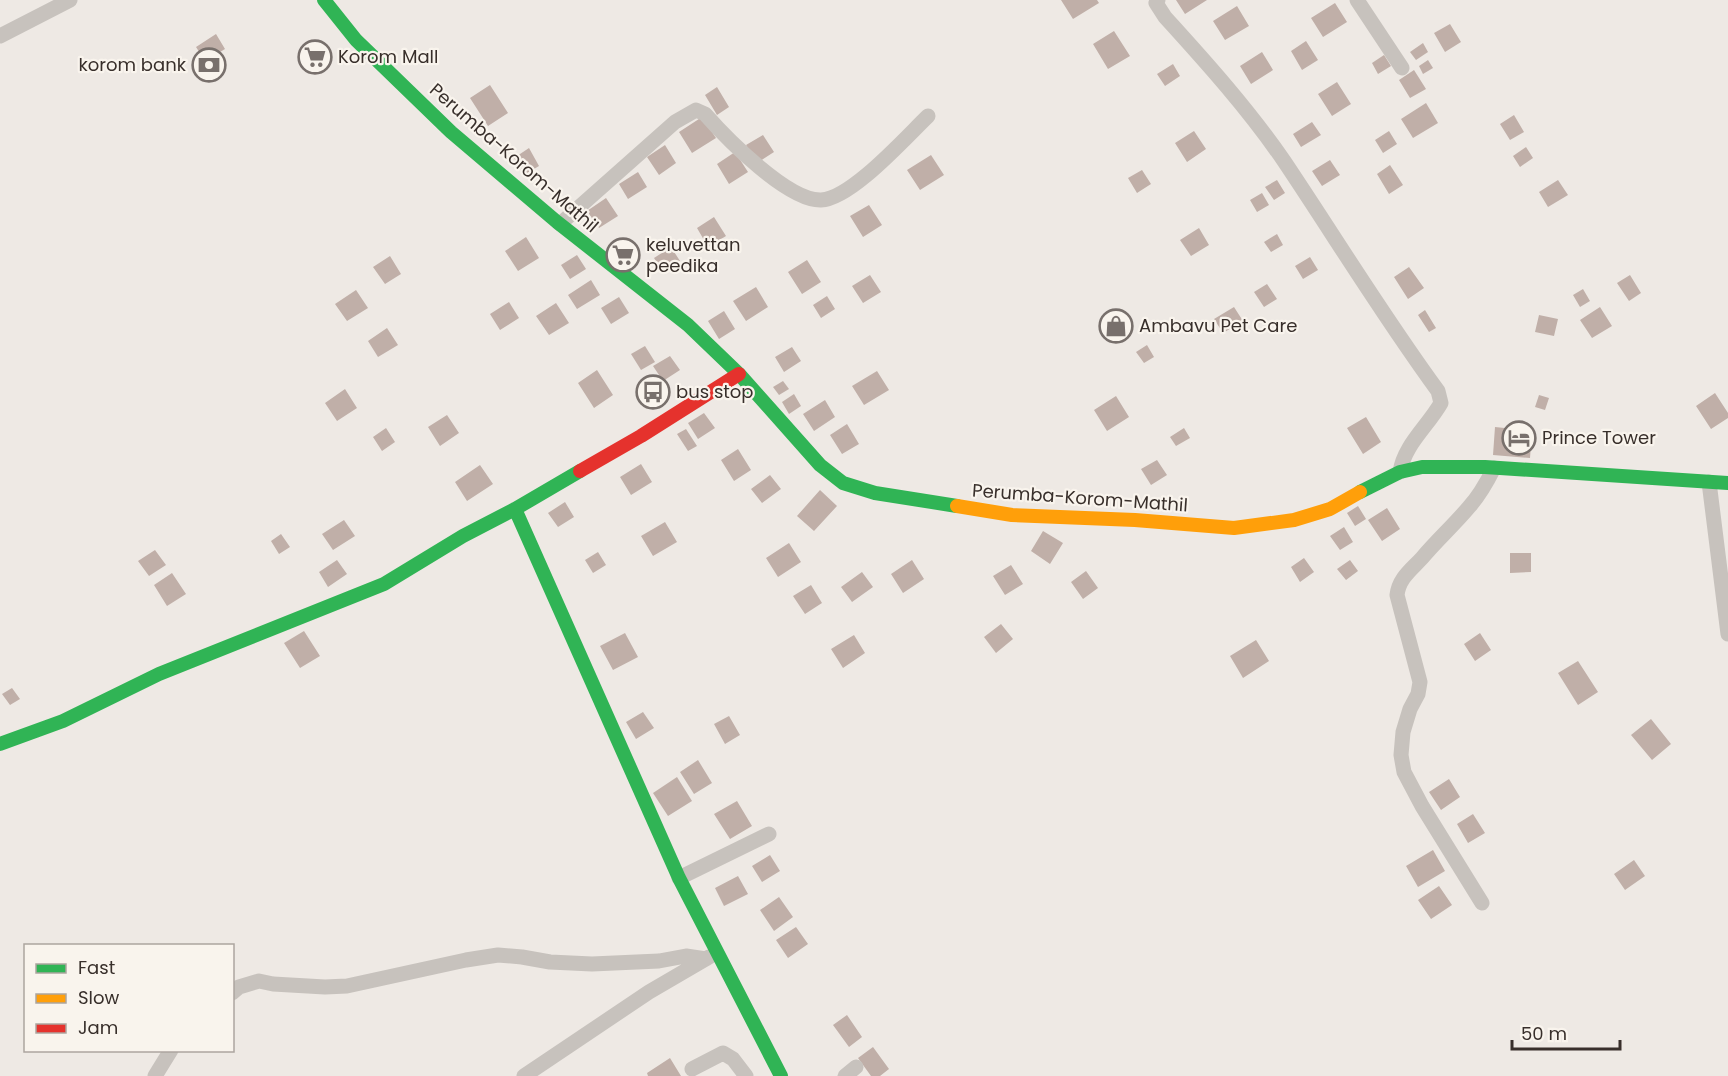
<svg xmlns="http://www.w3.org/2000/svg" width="1728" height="1076" font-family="Poppins,sans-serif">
	<rect width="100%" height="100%" fill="#eee9e4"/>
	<!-- building -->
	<path fill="#c0afa8" d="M1061,0H1097L1099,3L1073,19Z
		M1176,0H1207L1185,14Z
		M1335,3L1347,22L1323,37L1311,18Z
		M1237,6L1249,26L1225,40L1213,21Z
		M1450,24L1461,42L1445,52L1434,33Z
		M1114,31L1130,56L1108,69L1093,44Z
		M216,34L225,49L205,61L196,47Z
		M1306,41L1318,60L1302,70L1291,51Z
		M1423,43L1428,52L1416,60L1410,52Z
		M1262,52L1273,70L1251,84L1240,66Z
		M1384,55L1391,66L1378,74L1372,63Z
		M1428,60L1433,68L1423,74L1419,66Z
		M1173,64L1180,76L1165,86L1157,74Z
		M1414,70L1426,89L1410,98L1399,80Z
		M1337,82L1351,104L1332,116L1318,94Z
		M490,85L508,113L488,126L470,98Z
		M717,87L729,107L717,115L705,95Z
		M1426,103L1438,123L1413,138L1401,119Z
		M1514,115L1524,132L1510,140L1500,124Z
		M702,117L716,138L692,153L679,132Z
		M1312,122L1321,135L1301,147L1293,134Z
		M1194,131L1206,149L1187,162L1175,143Z
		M1389,131L1397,144L1383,153L1375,140Z
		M763,135L774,152L757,163L746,145Z
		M665,145L676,163L659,175L647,157Z
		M1526,147L1533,158L1520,167L1513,156Z
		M529,148L539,166L524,175L514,158Z
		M735,152L748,172L729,184L717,164Z
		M931,155L944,175L920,190L907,170Z
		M1330,160L1340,175L1322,186L1312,171Z
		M1390,165L1403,185L1389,194L1377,174Z
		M1142,170L1151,184L1137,193L1128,178Z
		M638,172L647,187L628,199L619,184Z
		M1277,180L1285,193L1274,200L1265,187Z
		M1558,180L1568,195L1548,207L1539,192Z
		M1262,193L1269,205L1257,212L1250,200Z
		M606,198L618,216L599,228L587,211Z
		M869,205L882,225L863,237L850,216Z
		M714,217L726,236L708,247L697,228Z
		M1199,228L1209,245L1191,256L1180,240Z
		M1277,234L1283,245L1271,252L1264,242Z
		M526,237L539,258L518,271L505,251Z
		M671,247L680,261L663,272L654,258Z
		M577,255L586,269L570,279L561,265Z
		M390,256L401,274L385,284L373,267Z
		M1310,257L1318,270L1303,279L1295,266Z
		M807,260L821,282L802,294L788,272Z
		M1409,267L1424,288L1408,299L1394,277Z
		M870,275L881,292L863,303L852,286Z
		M1630,275L1641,293L1629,301L1617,283Z
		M591,280L600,295L577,309L568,295Z
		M1267,284L1277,299L1264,307L1254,292Z
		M756,287L768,307L746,321L733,301Z
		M1583,289L1590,301L1580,307L1573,295Z
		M356,290L368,308L347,321L335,304Z
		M827,296L835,309L821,318L813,305Z
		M619,297L629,313L611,324L601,308Z
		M509,302L519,318L500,330L490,314Z
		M556,303L569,323L549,335L536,316Z
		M1234,307L1243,321L1223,333L1214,319Z
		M1600,307L1612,326L1592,338L1580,320Z
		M1425,310L1436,328L1429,332L1418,315Z
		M724,311L735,329L719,339L708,321Z
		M1539,315L1558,319L1554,336L1535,332Z
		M387,328L398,345L378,357L368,341Z
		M1147,345L1154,357L1144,363L1136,352Z
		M645,346L655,362L641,370L631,354Z
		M792,347L801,361L784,372L775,357Z
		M670,356L680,370L663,381L653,366Z
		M597,370L613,395L594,408L578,383Z
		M877,371L889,390L864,405L852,386Z
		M783,381L789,389L779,395L773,387Z
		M345,389L357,408L337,421L325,403Z
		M1715,393L1728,413V418L1711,429L1696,406Z
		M794,394L801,406L789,414L782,402Z
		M1539,395L1549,398L1545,410L1535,407Z
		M1116,396L1129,417L1107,431L1094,410Z
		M825,400L835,417L814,431L803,414Z
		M704,413L715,428L698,439L688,423Z
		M447,415L459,433L440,446L428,427Z
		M1366,417L1381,442L1363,454L1347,428Z
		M847,424L859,444L842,454L830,435Z
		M1495,427L1532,431L1530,458L1493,455Z
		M386,428L395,442L382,451L373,437Z
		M1184,428L1190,438L1176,446L1170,437Z
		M686,429L697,446L688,451L677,434Z
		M738,449L751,470L734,481L721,460Z
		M1157,460L1167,475L1151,485L1141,469Z
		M641,464L652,482L631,495L620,477Z
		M480,465L493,484L467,501L455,482Z
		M770,475L781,489L762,503L751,489Z
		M820,490L837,506L814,531L797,516Z
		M565,502L574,517L558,527L548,513Z
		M1358,506L1366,519L1355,526L1347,513Z
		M1387,508L1400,529L1382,541L1368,520Z
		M344,520L355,536L333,550L322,534Z
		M665,522L677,542L653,556L641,536Z
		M1344,527L1353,542L1340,550L1330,536Z
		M1043,531L1063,543L1050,564L1031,551Z
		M281,534L290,547L279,554L271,541Z
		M789,543L801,562L778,577L766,558Z
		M155,550L166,565L149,576L138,561Z
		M598,552L606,565L593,573L585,560Z
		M1510,553H1531V572L1510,573Z
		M1304,558L1314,572L1300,582L1291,567Z
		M337,560L347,574L328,587L319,572Z
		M912,560L924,579L903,593L891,574Z
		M1350,560L1358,571L1346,580L1337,569Z
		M1011,565L1023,584L1005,595L993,576Z
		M1086,571L1098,588L1083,599L1071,582Z
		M862,572L873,587L852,602L841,587Z
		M172,573L186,594L167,606L154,585Z
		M811,585L822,603L805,614L793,596Z
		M1001,624L1013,639L996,653L984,637Z
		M304,631L320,656L300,668L284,643Z
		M625,633L638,657L613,670L600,646Z
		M1480,633L1491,650L1475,661L1464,644Z
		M854,635L865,653L843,668L831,649Z
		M1256,640L1269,661L1243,678L1230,656Z
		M1578,661L1598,692L1578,705L1558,673Z
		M12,688L20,699L10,705L2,694Z
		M643,712L654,728L636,739L626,722Z
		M729,716L740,735L725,744L714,724Z
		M1651,719L1671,744L1652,760L1631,735Z
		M698,760L712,783L694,794L680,772Z
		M677,777L692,801L668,816L653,793Z
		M1449,779L1460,797L1441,810L1429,792Z
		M737,801L752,826L730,839L714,814Z
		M1473,814L1485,833L1468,843L1457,824Z
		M1433,850L1445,871L1418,887L1406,866Z
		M770,855L780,871L762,882L752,866Z
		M1634,860L1645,876L1625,890L1614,874Z
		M738,876L748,894L724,906L715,888Z
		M1439,886L1452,905L1431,919L1418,900Z
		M779,897L793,917L774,931L760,910Z
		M796,927L808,944L788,958L776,940Z
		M847,1015L862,1037L849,1047L833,1025Z
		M873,1047L889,1069L880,1076H871L858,1058Z
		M670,1058L681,1076H648L647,1073Z"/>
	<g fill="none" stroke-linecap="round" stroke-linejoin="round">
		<!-- street -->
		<path stroke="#c7c2bd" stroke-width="15" d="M1158,0L1156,3L1165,17C1206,62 1249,110 1284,161C1335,237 1383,316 1438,391L1441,403C1428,426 1404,445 1400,472
			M1357,0L1402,68
			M0,36L70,0
			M560,224L675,122L696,110L705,114C727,139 788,201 821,200C851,199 906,137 928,116
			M1709,482L1728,634
			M679,878L769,834
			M1482,903L1422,806L1404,772L1401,755L1403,732L1410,709L1418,694L1420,682L1397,595C1399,578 1411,570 1422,558C1437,540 1454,525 1469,507C1480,495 1487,482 1494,468
			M232,993L239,987L259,981L273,984L325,987L347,986L466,960L498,955L522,957L550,962L592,964L659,961L686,956L706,959
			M692,1069L723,1053L733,1059L746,1076
			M155,1076L171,1050
			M524,1076L649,992L709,957
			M845,1076L856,1067"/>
		<!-- fast -->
		<path stroke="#30b455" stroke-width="14" d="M324,0L356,40L451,132L557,222L688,325L739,374L820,465L843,483L875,493L957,506
			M1360,492L1400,472L1422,467H1485L1728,483
			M515,509L679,878L781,1076
			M0,744L63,721L159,674L384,584L463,536L515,509L580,471"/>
		<!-- slow -->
		<path stroke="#ff9f0a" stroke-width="14" d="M957,506L1012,515L1135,520L1234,528L1294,520L1330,509L1360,492"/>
		<!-- jam -->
		<path stroke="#e5322d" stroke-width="14" d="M580,471L641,436L739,374"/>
	</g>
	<!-- icons -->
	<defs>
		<g id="supermarket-ring" transform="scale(1.725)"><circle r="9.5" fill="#f9f4ed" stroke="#78706c" stroke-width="1.5"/><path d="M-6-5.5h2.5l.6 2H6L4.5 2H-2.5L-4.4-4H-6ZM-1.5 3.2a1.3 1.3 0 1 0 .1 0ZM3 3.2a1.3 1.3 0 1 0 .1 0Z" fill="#78706c"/></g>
		<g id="bank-ring" transform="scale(1.725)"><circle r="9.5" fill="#f9f4ed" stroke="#78706c" stroke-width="1.5"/><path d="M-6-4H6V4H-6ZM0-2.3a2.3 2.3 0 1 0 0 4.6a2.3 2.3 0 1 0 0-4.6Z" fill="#78706c"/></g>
		<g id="shop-ring" transform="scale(1.725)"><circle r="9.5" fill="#f9f4ed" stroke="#78706c" stroke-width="1.5"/><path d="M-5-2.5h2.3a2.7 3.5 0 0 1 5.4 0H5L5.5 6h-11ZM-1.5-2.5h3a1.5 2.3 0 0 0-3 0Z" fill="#78706c"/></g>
		<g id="bus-ring" transform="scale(1.725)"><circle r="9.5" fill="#f9f4ed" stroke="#78706c" stroke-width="1.5"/><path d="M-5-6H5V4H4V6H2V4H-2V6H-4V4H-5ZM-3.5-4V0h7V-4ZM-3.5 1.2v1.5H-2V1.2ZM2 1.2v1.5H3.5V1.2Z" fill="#78706c"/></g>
		<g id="hotel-ring" transform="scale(1.725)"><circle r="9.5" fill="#f9f4ed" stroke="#78706c" stroke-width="1.5"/><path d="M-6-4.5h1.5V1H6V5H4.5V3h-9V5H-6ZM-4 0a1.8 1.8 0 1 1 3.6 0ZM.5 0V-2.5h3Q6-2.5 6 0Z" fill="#78706c"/></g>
	</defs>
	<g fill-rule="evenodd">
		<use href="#supermarket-ring" x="315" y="57"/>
		<use href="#bank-ring" x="209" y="65"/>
		<use href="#supermarket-ring" x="623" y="255"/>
		<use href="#shop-ring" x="1116" y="326"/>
		<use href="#bus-ring" x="653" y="392"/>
		<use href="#hotel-ring" x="1519" y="438"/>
	</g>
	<g text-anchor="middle" stroke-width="4.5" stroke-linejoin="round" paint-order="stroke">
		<!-- poi labels -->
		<g font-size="18" fill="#382f2b" stroke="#f9f4ed" text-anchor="start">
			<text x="338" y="63">Korom Mall</text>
			<text x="186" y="71" text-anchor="end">korom bank</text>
			<text x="646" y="251">keluvettan<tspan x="646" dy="21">peedika</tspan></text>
			<text x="1139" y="332">Ambavu Pet Care</text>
			<text x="676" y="398">bus stop</text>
			<text x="1542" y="444">Prince Tower</text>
		</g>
		<!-- street labels -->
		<g font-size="18" fill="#382f2b" stroke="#f9f4ed">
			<text transform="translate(514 158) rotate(41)" y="6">Perumba-Korom-Mathil</text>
			<text transform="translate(1080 498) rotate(4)" y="6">Perumba-Korom-Mathil</text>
		</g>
	</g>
	<!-- legend -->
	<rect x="24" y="944" width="210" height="108" fill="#f9f4ed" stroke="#aca59f" stroke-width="1.5"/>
	<rect x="36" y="964" width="30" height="9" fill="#30b455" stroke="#aca59f" stroke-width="1.5"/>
	<text x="78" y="974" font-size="18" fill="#382f2b">Fast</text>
	<rect x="36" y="994" width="30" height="9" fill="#ff9f0a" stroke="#aca59f" stroke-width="1.5"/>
	<text x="78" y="1004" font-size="18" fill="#382f2b">Slow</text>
	<rect x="36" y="1024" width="30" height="9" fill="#e5322d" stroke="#aca59f" stroke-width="1.5"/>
	<text x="78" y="1034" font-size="18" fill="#382f2b">Jam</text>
	<!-- scale -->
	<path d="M1512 1040v9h108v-9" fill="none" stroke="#382f2b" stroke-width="3"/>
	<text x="1521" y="1040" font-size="18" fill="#382f2b" stroke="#f9f4ed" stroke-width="4.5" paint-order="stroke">50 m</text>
</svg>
